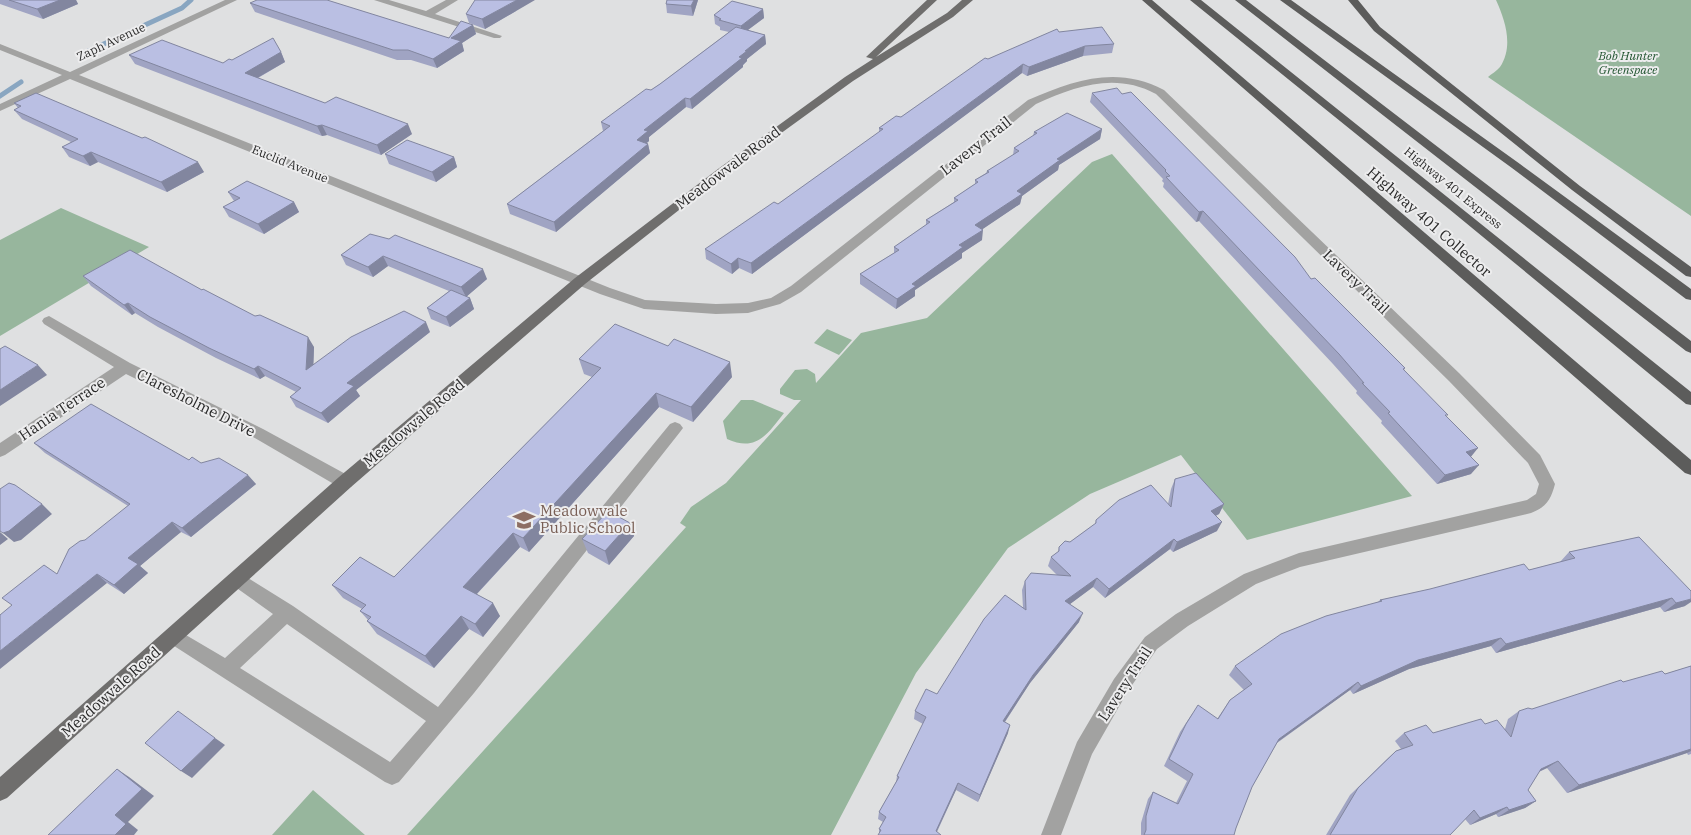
<svg xmlns="http://www.w3.org/2000/svg" width="1691" height="835" font-family="'IBM Plex Serif',serif">
	<rect width="100%" height="100%" fill="#dfe0e1"/>
	<!-- green -->
	<path fill="#97b69d" d="M1496,0H1691V216L1488,77C1491,74 1497,71 1500,67C1514,46 1505,20 1496,0Z
		M1112,154L1412,496L1247,540L1181,455L1090,494L1008,548L916,673L831,835H407L686,527L680,523L691,507L726,483L801,400H794L780,394V389L795,370L807,369L815,374L816,383L861,333L927,318L1092,162Z
		M61,208L149,247L0,336V240Z
		M827,329L852,340L839,355L814,343Z
		M741,400H753L784,413C767,435 756,452 727,439L723,421Z
		M313,790L365,835H272Z"/>
	<g fill="none" stroke-linecap="round" stroke-linejoin="round">
		<!-- stream -->
		<path stroke="#89a6c1" stroke-width="5" d="M84,53L182,8L191,0
			M0,96L21,82"/>
		<!-- minor -->
		<path fill="#a2a2a1" fill-rule="evenodd" d="M225,0H237L79,75L610,288L645,300L716,304L748,303L771,298L791,286L1028,100C1074,80 1117,65 1164,90L1459,373L1540,455L1555,484C1551,499 1547,507 1531,513L1300,567L1256,584L1188,626L1157,649L1128,691L1092,754L1061,835H1041L1077,742L1114,679L1145,637L1176,614L1244,574L1299,553L1527,500L1536,494L1539,484L1528,463L1449,381L1156,94C1115,72 1076,86 1036,104L801,292L780,304L748,313L716,314L644,309L600,294L70,79L0,111V104L62,75L0,50V44L70,72Z
			M374,0H389L426,11L446,0H458L435,14L502,36L500,38H494Z
			M49,316L130,363L263,429L351,477L353,482L351,487L345,488L339,487L253,437L126,374L5,455L0,457V443L114,367L44,324L42,321L44,318Z
			M675,422L680,424L683,428L680,432L474,693L399,782L392,785L385,782L168,642L165,636L168,630L174,628L225,658L273,614L231,584L228,579L231,574L237,571L293,606L438,707L670,424ZM287,624L426,721L390,762L240,668Z"/>
		<!-- major -->
		<path fill="#6f6e6d" fill-rule="evenodd" d="M927,0H937L876,57L947,13L962,0H973L953,17L853,81L726,173L585,284L351,487L7,798L0,801V777L339,477L575,278L718,169L845,77L873,59L866,57Z"/>
		<!-- highway -->
		<path fill="#5c5c5b" fill-rule="evenodd" d="M1142,0H1152L1691,460V475L1685,473Z
			M1190,0H1201L1691,392V405L1686,404L1449,209Z
			M1235,0H1246L1691,341V353L1686,351Z
			M1280,0H1291L1520,164L1691,289V300L1686,299L1512,168Z
			M1348,0H1358L1380,27L1580,186L1691,267V277L1686,276L1572,190L1374,31Z"/>
	</g>
	<!-- wall -->
	<path fill="#a0a4c3" d="M0,0H76L78,4L43,19L0,4Z
		M667,0H698L693,16L667,13L666,4Z
		M250,3L449,38L473,25L476,34L462,43L464,51L437,68L411,60H397L255,12Z
		M763,9L764,18L748,30L765,35L766,44L747,59V61L743,65V67L692,109L686,107L649,137V141L647,143L648,144L650,153L556,232L510,214L507,204L603,131L601,122L660,84L729,32L720,30V27L715,24L714,15Z
		M516,11L485,29L469,23L466,14Z
		M1059,32L1114,44L1112,53L1083,56L1027,76L1022,73L752,274L739,268L732,274L706,259L705,249L778,204L879,133V128L901,117L988,59Z
		M281,52L285,62L258,78L325,103L412,134L381,155L327,135L322,136L135,64L129,55L223,63L232,60Z
		M1092,93L1311,279L1405,368L1404,370L1446,416L1471,457V474L1437,484L1381,423L1382,421L1356,393L1357,391L1333,364L1199,221L1196,222L1163,187L1164,183L1162,181L1163,179L1090,102Z
		M14,103L204,172L167,192L98,162L90,166L69,157L62,147L71,142L22,119L14,110L18,108Z
		M1102,129L1100,139L1059,165L1058,170L1022,196L1020,204L982,229V240L962,253V258L915,290V296L896,309L860,284V274L894,253V247L926,225V220L954,202V198L975,184V180L986,173L987,171L1013,155L1014,148L1033,136L1034,132Z
		M385,154L454,157L457,167L436,182L389,164Z
		M228,192L294,202L299,212L264,234L229,217L223,207L234,201Z
		M370,234L487,279L466,297L470,298L474,309L450,327L431,319L427,308L449,291L388,266L373,277L346,265L341,255Z
		M83,276L202,290L314,347L313,365L430,332L356,390L360,396L328,423L296,407L290,397L296,392L265,376L260,379L216,358L158,327L135,313L132,315L91,286Z
		M579,359L732,377L693,422L659,407L529,552L520,547L477,594L500,616L483,637L469,629L434,668L377,634L367,621L368,620L360,611L362,609L343,598L332,585L394,577L592,377L584,374Z
		M34,443L189,460L201,463L256,484L191,537L181,532L175,536L140,566L148,573L124,594L107,583L57,574L128,506L45,453Z
		M1175,479L1224,504L1219,514L1216,516L1217,531L1173,552L1170,549L1105,598L1093,587L1070,604L1079,622L1030,683L1005,722L1008,733L978,802L956,790L937,832L879,834V829L883,822L878,819L879,812L896,782L897,776L923,724L914,719L915,711L937,694L1023,608L1022,590L1025,581L1057,575L1048,566L1051,557L1058,552L1059,547L1070,542L1095,524L1096,520L1168,504L1171,489Z
		M630,523L634,536L609,565L588,553L582,539Z
		M1639,537L1685,606L1664,612L1660,607L1496,653L1491,646L1409,669L1353,694L1350,690L1277,743L1252,787L1236,828L1234,835H1141V823L1148,799L1153,792L1176,803L1187,781L1164,766L1180,732L1192,714L1217,719L1230,700L1244,690L1229,675L1235,666L1378,602L1380,600L1529,570L1560,562L1569,552Z
		M1691,666V754L1688,755L1687,753L1567,793L1547,768L1539,772L1528,790L1536,801L1525,808L1498,817L1496,814L1470,825L1465,819L1450,835H1326L1350,795L1387,759L1396,751L1401,749L1395,741L1404,733H1433L1485,724L1505,729L1508,719L1519,711L1532,709L1623,682L1665,674Z"/>
	<!-- shaded-wall -->
	<path fill="#82869f" d="M60,0H76L78,4L43,19L37,9Z
		M517,0H535L485,29L482,19Z
		M694,0H698L693,16L691,6Z
		M763,9L764,18L741,35V26Z
		M473,25L476,34L462,43L464,51L437,68L433,59L451,38Z
		M765,35L766,44L747,59V61L743,65V67L692,109L690,99L739,57L745,51Z
		M1085,46L1083,56L1027,76L1029,67Z
		M281,52L285,62L250,82L245,73Z
		M1023,64L1022,73L752,274L751,263Z
		M685,98L686,107L649,137V141L639,149L637,140L644,130Z
		M408,124L412,134L381,155L377,145Z
		M322,125L327,135L322,136L317,126Z
		M1102,129L1100,139L1059,165L1058,170L1022,196L1020,204L974,235L975,225L1057,159Z
		M648,144L650,153L556,232L554,222Z
		M91,152L98,162L90,166L83,156Z
		M454,157L457,167L436,182L432,172Z
		M198,162L204,172L167,192L161,182Z
		M294,202L299,212L264,234L258,224Z
		M1203,211L1199,221L1196,222L1199,212Z
		M983,230L982,240L962,253V258L915,290V296L896,309L897,299L912,284L959,245Z
		M383,256L388,266L373,277L368,267Z
		M738,258L739,268L732,274L731,264Z
		M483,269L487,279L466,297L461,287Z
		M470,298L474,309L450,327L446,317Z
		M128,303L135,313L132,315L124,305Z
		M426,322L430,332L356,390L360,396L328,423L321,413L347,383Z
		M308,337L314,347L313,380L306,370Z
		M730,362L732,377L693,422L691,407Z
		M38,365L47,375L0,406V390Z
		M258,366L265,376L260,379L254,369Z
		M656,393L659,407L529,552L523,538Z
		M1478,448L1470,458L1466,452Z
		M1479,465L1471,474L1437,484L1445,475Z
		M248,475L256,484L191,537L182,528Z
		M42,504L52,514L21,540L14,542L3,533Z
		M1224,504L1219,514L1206,520L1211,511Z
		M172,522L181,532L140,566L148,573L124,594L114,585L128,558Z
		M1222,522L1217,531L1173,552L1177,542Z
		M630,523L634,536L609,565L605,551Z
		M0,532L8,539L0,545Z
		M513,533L520,547L471,600L463,587Z
		M1174,539L1170,549L1105,598L1109,589Z
		M97,574L107,583L0,669V651Z
		M1097,578L1093,587L1062,610L1065,601Z
		M1672,598L1660,607L1496,653L1506,644Z
		M1691,599V602L1685,606L1664,612L1676,603Z
		M493,603L500,616L483,637L475,624Z
		M1083,613L1079,622L1030,683L1000,729L1003,721L1033,675Z
		M461,616L469,629L434,668L425,656Z
		M1501,638L1491,646L1409,669L1353,694L1361,686L1418,660Z
		M1358,682L1350,690L1272,746L1279,739Z
		M1010,725L1008,733L978,802L980,795Z
		M215,738L225,745L192,778L181,771Z
		M1691,749V751L1687,753L1567,793L1579,785Z
		M1558,761L1547,768L1529,776L1541,769Z
		M117,769L129,777L154,796L128,822L138,830L134,835H115Z
		M958,783L956,790L935,835L936,831Z
		M1536,801L1525,808L1498,817L1509,810Z
		M1507,807L1496,814L1470,825L1480,818Z"/>
	<!-- building -->
	<path fill="#babfe3" stroke="#82869f" d="M9,0H60L37,9Z
		M257,0H327L449,38L461,21L473,25L451,38L461,41L433,59L408,50H393L250,3Z
		M475,0H517L482,19L466,14Z
		M667,0H694L691,6L666,4Z
		M732,1L763,9L741,26L719,20L721,19L714,15Z
		M736,27L765,35L745,51H747L739,57L742,58L690,99L685,98L644,130L648,131L637,140L648,144L554,222L507,204L610,126L601,122L646,89L651,90L660,84Z
		M1102,27L1114,44L1085,46L1029,67L1023,64L751,263L738,258L731,264L705,249L774,202L778,204L883,129L879,128L896,116L901,117L985,58L988,59L1057,29L1059,32Z
		M273,38L281,52L245,73L325,103L336,97L408,124L377,145L322,125L317,126L129,55L162,40L223,63L229,59L232,60Z
		M1117,88L1122,94L1131,92L1295,257L1311,279L1315,278L1405,368L1403,369L1448,415H1445L1478,448L1466,452L1479,465L1445,475L1388,413L1390,412L1362,383H1364L1339,354L1203,211L1199,212L1166,177L1170,176L1165,171L1166,170L1092,93Z
		M36,93L142,138L145,137L198,162L161,182L91,152L83,156L62,147L78,139L14,110L21,106L14,103Z
		M1067,113L1102,129L1057,159L1060,160L1017,191L1022,194L975,225L983,230L959,245L963,247L912,284L916,286L897,299L860,274L899,250L894,247L930,222L926,220L958,200L954,198L978,182L975,180L989,172L987,171L1019,151L1014,148L1037,133L1034,132Z
		M407,140L454,157L432,172L385,154Z
		M247,181L294,202L258,224L223,207L240,198L228,192Z
		M370,234L389,239L395,235L483,269L461,287L383,256L368,267L341,255Z
		M130,250L202,290L203,289L255,316L260,315L308,337L306,370L351,337L404,311L426,322L347,383L354,386L321,413L290,397L301,388L258,366L254,369L209,348L150,317L128,303L124,305L83,276Z
		M451,290L470,298L446,317L427,308Z
		M615,324L668,346L674,339L730,362L691,407L656,393L523,538L513,533L463,587L493,603L475,624L461,616L425,656L367,621L371,617L360,611L366,605L332,585L360,557L394,577L601,368L579,359Z
		M5,346L38,365L0,390V349Z
		M91,404L189,460L192,457L201,463L219,458L248,475L182,528L172,522L166,527L128,558L138,564L114,585L97,574L0,651V615L12,605L2,598L44,565L57,574L69,549L80,541L85,540L130,504L34,443Z
		M1196,473L1224,504L1211,511L1222,522L1177,542L1174,539L1109,589L1097,578L1065,601L1083,613L1033,675L1003,721L1010,725L980,795L958,783L936,831L941,835H878L881,830L879,829L886,817L879,812L899,777L897,776L926,717L915,711L926,689L937,694L984,619L1005,595L1026,610L1025,581L1031,573L1071,576L1051,557L1059,551V547L1065,541L1070,542L1096,523V520L1119,500L1151,485L1171,507L1175,479Z
		M9,483L15,485L42,504L9,531L3,533L0,531V489Z
		M608,511L630,523L605,551L582,539Z
		M1639,537L1691,591V599L1676,603L1672,598L1506,644L1501,638L1418,660L1361,686L1358,682L1279,739L1252,787L1236,828L1234,835H1144L1146,830V816L1153,792L1178,804L1193,774L1169,759L1186,724L1198,705L1218,719L1230,700L1252,684L1235,666L1281,634L1326,616L1382,601L1380,600L1430,589L1524,564L1529,570L1575,558L1569,552Z
		M1691,666V749L1579,785L1558,761L1541,769L1528,790L1536,801L1509,810L1507,807L1480,818L1474,810L1450,835H1330L1358,788L1396,751L1413,745L1404,733L1426,725L1433,733L1481,719L1485,724L1497,720L1511,737L1519,711L1528,708L1532,709L1621,680L1623,682L1662,671L1665,674Z
		M178,711L215,738L181,771L145,743Z
		M117,769L142,789L115,815L126,824L115,835H48Z"/>
	<!-- icons -->
	<defs>
		<g id="school-bare" transform="scale(1.725)"><path d="M0-5L7-2L0 1L-7-2ZM-4 1L0 2.5L4 1V4Q0 6-4 4Z" fill="#8d6e63" stroke="#ededee" stroke-width="2.5" paint-order="stroke"/></g>
	</defs>
	<g fill-rule="evenodd">
		<use href="#school-bare" x="524" y="520"/>
	</g>
	<g text-anchor="middle" stroke-width="4" stroke-linejoin="round" paint-order="stroke">
		<!-- far-street labels -->
		<g font-size="12" fill="#292929" stroke="#ededee">
			<text transform="translate(111 42) rotate(-25)" y="4">Zaph Avenue</text>
			<text transform="translate(290 164) rotate(22)" y="4">Euclid Avenue</text>
			<text transform="translate(1453 188) rotate(39)" y="4">Highway 401 Express</text>
		</g>
		<!-- far-park labels -->
		<g font-size="12" font-style="italic" fill="#20532f" stroke="#ededee">
			<text x="1628" y="60">Bob Hunter<tspan x="1628" dy="14">Greenspace</tspan></text>
		</g>
		<!-- street labels -->
		<g font-size="15" fill="#292929" stroke="#ededee">
			<text transform="translate(976 146) rotate(-38)" y="5">Lavery Trail</text>
			<text transform="translate(728 168) rotate(-37)" y="5">Meadowvale Road</text>
			<text transform="translate(1429 222) rotate(41)" y="5">Highway 401 Collector</text>
			<text transform="translate(1356 282) rotate(44)" y="5">Lavery Trail</text>
			<text transform="translate(196 403) rotate(27)" y="5">Claresholme Drive</text>
			<text transform="translate(62 409) rotate(-34)" y="5">Hania Terrace</text>
			<text transform="translate(414 423) rotate(-40)" y="5">Meadowvale Road</text>
			<text transform="translate(1125 684) rotate(-57)" y="5">Lavery Trail</text>
			<text transform="translate(111 692) rotate(-42)" y="5">Meadowvale Road</text>
		</g>
		<!-- education labels -->
		<g font-size="15" fill="#785e54" stroke="#ededee" text-anchor="start">
			<text x="540" y="516">Meadowvale<tspan x="540" dy="17">Public School</tspan></text>
		</g>
	</g>
</svg>
